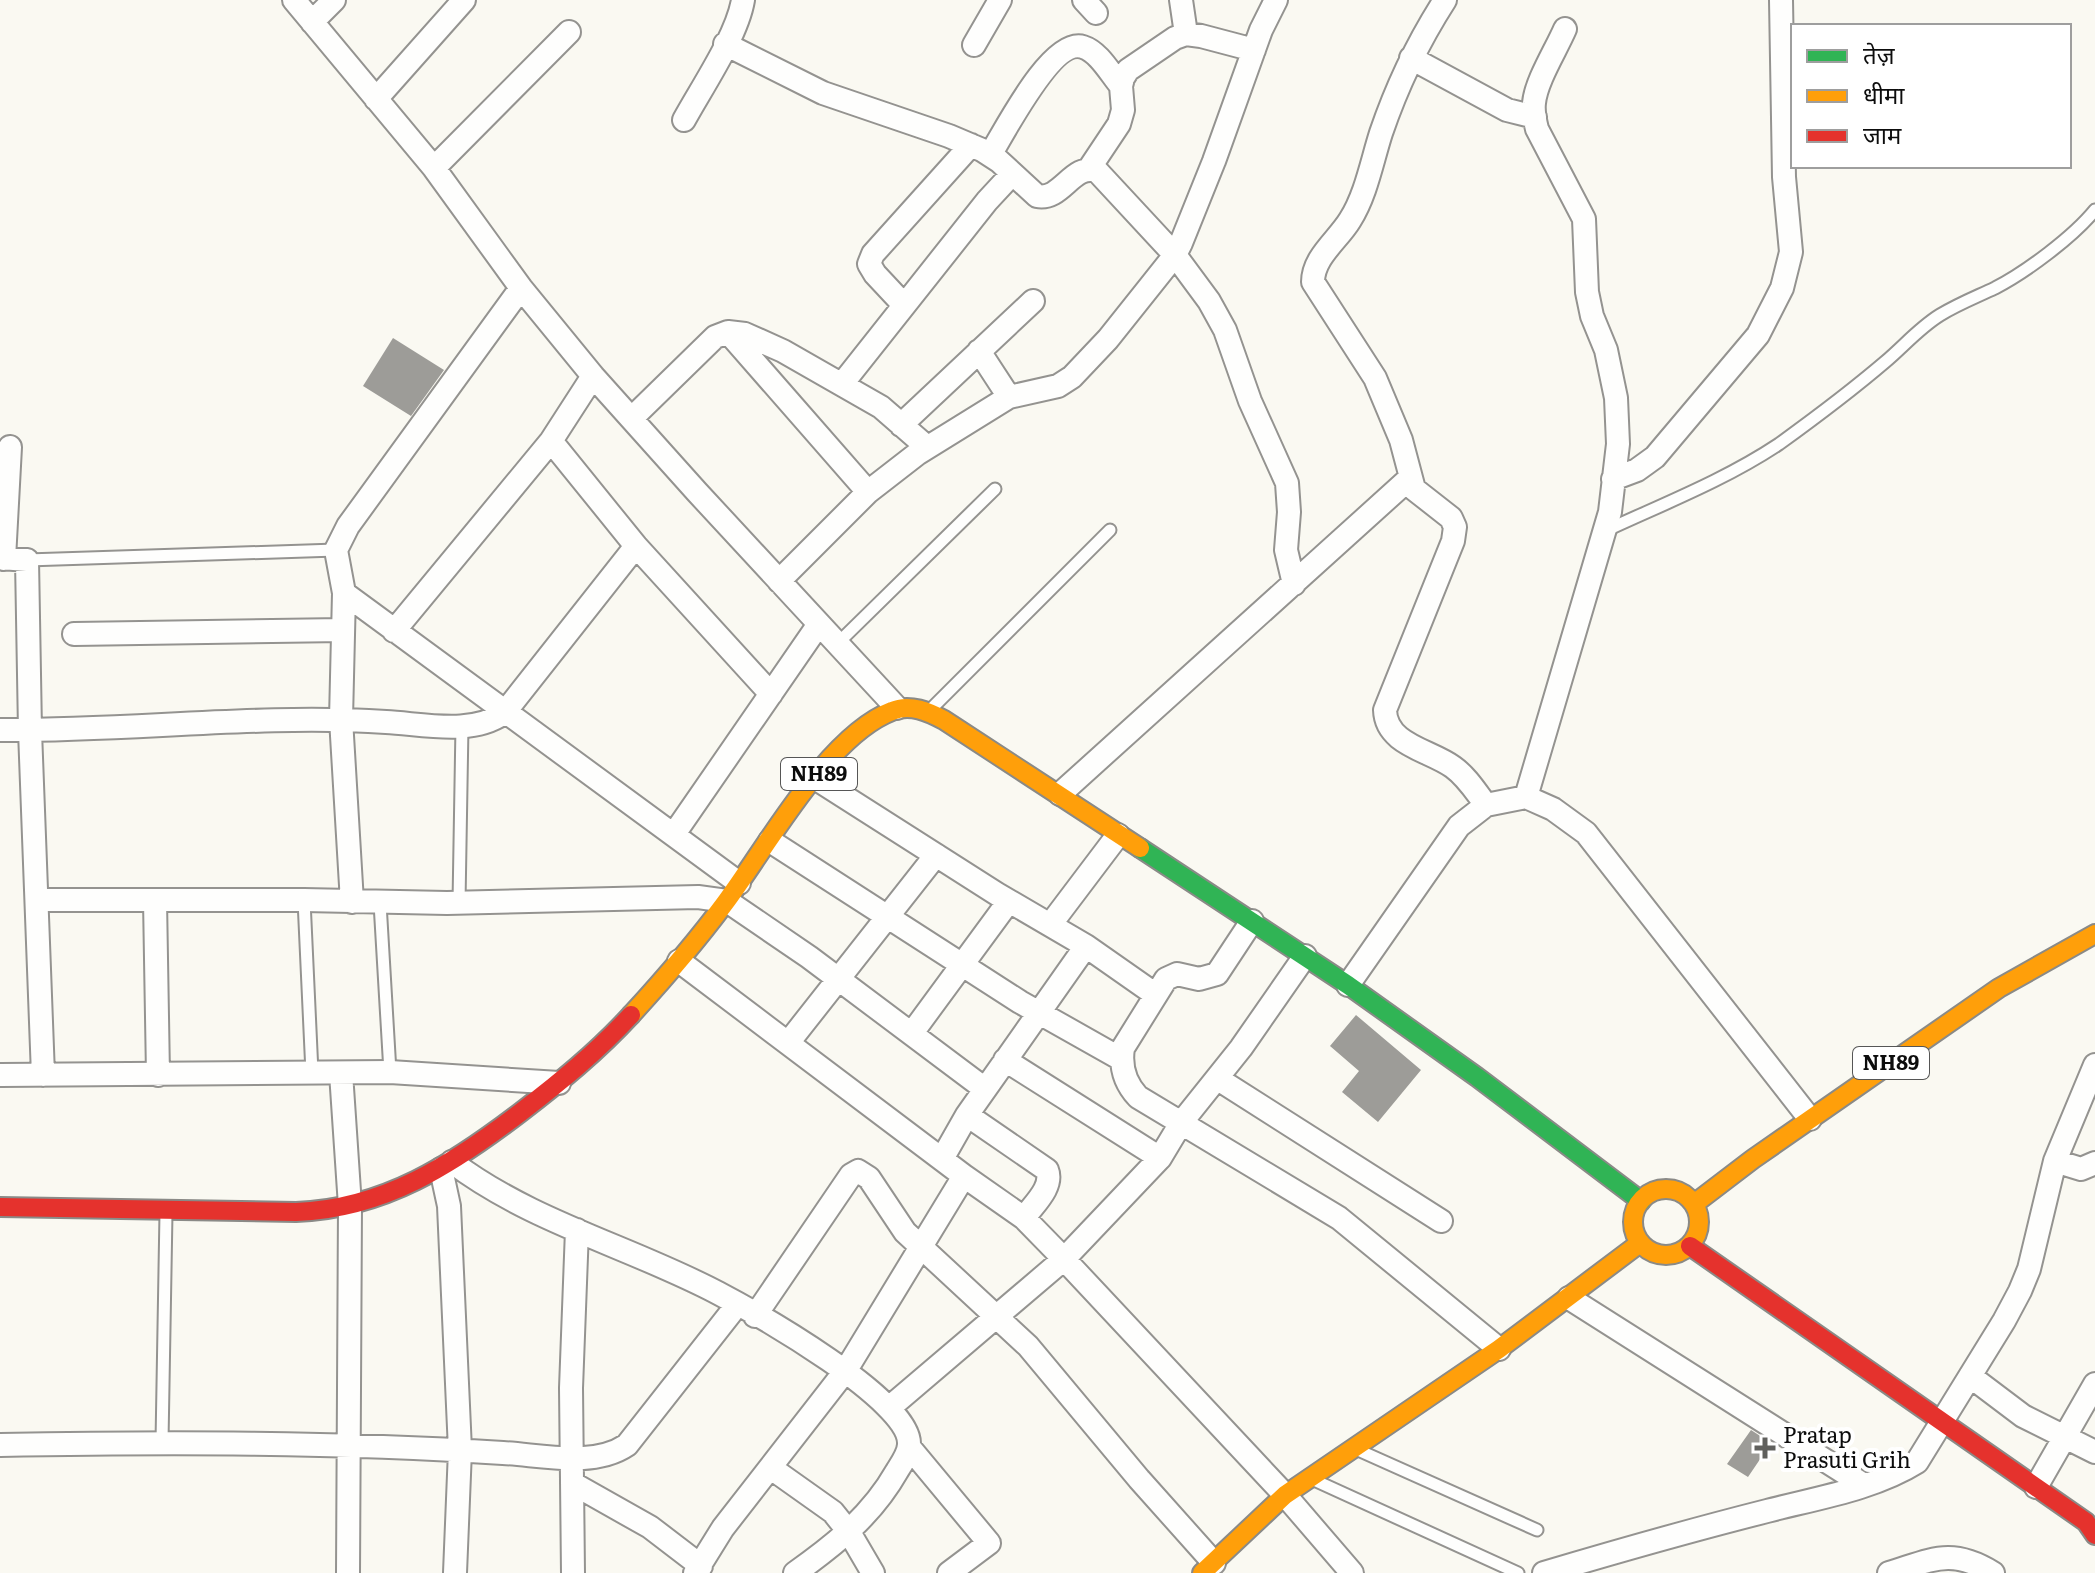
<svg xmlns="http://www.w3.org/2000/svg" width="2095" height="1573" font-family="Literata,'Noto Sans Devanagari',serif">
	<rect width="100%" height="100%" fill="#faf9f2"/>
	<!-- building -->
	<path fill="#9d9c98" d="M393,338L444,370L411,416L363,386Z
		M1356,1015L1421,1070L1378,1122L1342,1092L1359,1071L1330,1046Z
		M1751,1430L1771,1443L1748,1477L1727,1464Z"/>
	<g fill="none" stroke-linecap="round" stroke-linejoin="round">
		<!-- lane casing -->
		<g stroke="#949390" stroke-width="15">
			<path id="lane" d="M1605,531C1663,504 1725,480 1779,444C1815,418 1851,391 1885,362C1904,346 1919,328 1940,315C1958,304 1976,297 1995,288C2026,272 2073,237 2095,210
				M27,560L336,550
				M838,643L995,489
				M932,708L1110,530
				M304,900L312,1073
				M380,903L390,1072
				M459,903L462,726
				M162,1442L166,1213
				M1358,1450L1537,1530
				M1314,1480L1518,1573"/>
		</g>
		<!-- street casing -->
		<g stroke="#949390" stroke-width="26">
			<path id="street" d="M294,0L434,168L521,288L593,376L697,492L897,708
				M1084,0L1096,13
				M1181,0L1186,34
				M1445,0C1418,42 1397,86 1381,133C1372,161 1366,195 1350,220C1338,240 1313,257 1313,282L1375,378L1401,440L1414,489L1451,518L1455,527L1453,541L1385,710C1386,745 1430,750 1453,767C1467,777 1476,792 1486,805
				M312,22L334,0
				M725,44L823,93L949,136L982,150L999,161L1037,196C1062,201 1072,163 1097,171L1175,255L1209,301L1225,330L1250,401L1287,483L1289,512L1286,550L1294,584
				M974,45L1000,0
				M1411,58L1507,110L1535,117
				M376,99L464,0
				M684,120C702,87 737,36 743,0
				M990,155C1004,133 1052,37 1083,47C1099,52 1110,73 1121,86
				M434,168L569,32
				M1089,169L1119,124L1123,110L1121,86L1123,78L1128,70L1175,38L1186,34L1201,36L1254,50
				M904,305L875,274L869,264L873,254L971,145
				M728,332L868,492
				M979,351L1009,397
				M842,384L987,201L1012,174
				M632,418L715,337L728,332L745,334L783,351L881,407L927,447
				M901,425L1033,301
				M551,441L636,546L771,694
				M1613,479L1637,470L1655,457L1758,335L1782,288L1791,252L1784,177L1781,0
				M0,558L27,560L30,731L43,1075
				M4,559L10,447
				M779,581L868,492L917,454L1009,397L1058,386L1072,377L1108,339L1175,255L1181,243L1214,161L1261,30L1276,0
				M344,593L739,883
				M394,631L551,441L593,376
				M74,634L343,630
				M0,730C129,731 258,714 386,722C424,724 473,736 505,712L636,546
				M815,778L997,894L1086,946L1156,995
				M1060,794L1410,478
				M1526,797L1610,512L1618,444L1616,398L1606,350L1592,316L1587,292L1584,219L1537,129C1535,121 1533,111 1534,103C1536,81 1556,50 1565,29
				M674,834L819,624
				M770,841L1020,1002L1121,1059
				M38,900H304L447,903L698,897L727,901L809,957L985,1089
				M155,900L158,1075
				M352,902L341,719L344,593L336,550L348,526L521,288
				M1252,921L1217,974L1199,979L1177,974L1166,979L1123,1048C1120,1067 1125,1083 1138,1097L1339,1218L1499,1349
				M1050,925L1118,835
				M679,961L964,1176L846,1370L723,1528L695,1573
				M1348,985L1459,826L1486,805L1526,797L1553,809L1586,833L1810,1119
				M912,1033L1009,901
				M788,1043L936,855
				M1005,1060L1160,1158
				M341,1073L350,1206L348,1573
				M0,1075L390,1072L559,1083
				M1218,1079L1441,1221
				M967,1115L1047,1170C1054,1187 1033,1205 1024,1218
				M942,1159L967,1115L1086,946
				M2055,1161L2081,1169L2095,1163
				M452,1162C531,1222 631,1247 718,1293C756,1313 911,1400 909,1444C909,1453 902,1463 897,1471C872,1515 836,1544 795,1573
				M441,1169L449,1206L460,1450L455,1573
				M964,1176L1024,1218L1064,1259L1285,1495L1352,1573
				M1569,1298L1864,1485
				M755,1316L851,1175L858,1171L869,1178L905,1232L1028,1346L1139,1479L1214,1563
				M1970,1376L2023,1416L2095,1452
				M889,1408L1064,1259L1160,1158L1181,1123L1241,1048L1305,956
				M0,1445C168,1442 335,1442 503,1453C541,1455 593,1468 627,1445L737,1305
				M910,1448L989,1543L949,1573
				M771,1468L833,1512L849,1532L873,1573
				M572,1483L650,1527L701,1566
				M2036,1487L2095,1384
				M573,1573L571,1388L577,1230
				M1544,1573C1618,1551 1692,1530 1767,1511C1817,1498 1874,1489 1917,1462L2004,1321L2020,1291L2029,1269L2055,1161L2095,1065
				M1889,1573C1932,1560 1951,1547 1993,1573"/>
		</g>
		<!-- fast casing -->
		<g stroke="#8a8a87" stroke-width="22">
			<path id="fast" d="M1140,848L1348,985L1477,1077L1641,1201"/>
		</g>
		<!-- slow casing -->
		<g stroke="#8a8a87" stroke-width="22">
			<path id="slow" d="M631,1015C664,979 696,942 725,903C767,847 827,736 892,711C910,703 929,712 944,720L1140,848
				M1633 1222a33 33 0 1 1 66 0a33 33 0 1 1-66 0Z
				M1694,1204L1753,1159L1999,988L2095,934
				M1202,1573L1285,1495L1499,1349L1640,1243"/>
		</g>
		<!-- jam casing -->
		<g stroke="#8a8a87" stroke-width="22">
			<path id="jam" d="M0,1207L296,1212C384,1209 453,1164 521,1112C560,1082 597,1052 631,1015
				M1690,1246L2086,1522L2095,1535"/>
		</g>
		<!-- lane -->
		<use href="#lane" stroke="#fefefd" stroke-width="11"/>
		<!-- street -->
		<use href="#street" stroke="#fefefd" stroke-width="22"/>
		<!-- fast -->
		<use href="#fast" stroke="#30b455" stroke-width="18"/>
		<!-- slow -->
		<use href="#slow" stroke="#ff9f0a" stroke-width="18"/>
		<!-- jam -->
		<use href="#jam" stroke="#e5322d" stroke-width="18"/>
	</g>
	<!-- markers -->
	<path fill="#60605d" stroke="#fff" stroke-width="3" d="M1761 1436h8v8h8v8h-8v8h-8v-8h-8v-8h8z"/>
	<g text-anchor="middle" stroke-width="8" stroke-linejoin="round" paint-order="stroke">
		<!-- shield labels -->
		<g fill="#fff" stroke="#565656" stroke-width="2">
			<rect x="781" y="758" width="76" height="32" rx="6"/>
			<rect x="1853" y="1047" width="76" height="32" rx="6"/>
		</g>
		<g font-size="20" font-weight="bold" fill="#0d0d0d">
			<text x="819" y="781">NH89</text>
			<text x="1891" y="1070">NH89</text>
		</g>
		<!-- poi labels -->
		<g font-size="22" fill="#0d0d0d" stroke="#fff" text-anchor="start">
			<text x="1783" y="1443">Pratap<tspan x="1783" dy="25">Prasuti Grih</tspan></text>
		</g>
	</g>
	<!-- legend -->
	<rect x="1791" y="24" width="280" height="144" fill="#ffffff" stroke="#9e9e9e" stroke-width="2"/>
	<rect x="1807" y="50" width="40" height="12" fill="#30b455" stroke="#9e9e9e" stroke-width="2"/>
	<text x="1863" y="64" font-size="24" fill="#0d0d0d">तेज़</text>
	<rect x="1807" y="90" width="40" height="12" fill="#ff9f0a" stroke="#9e9e9e" stroke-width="2"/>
	<text x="1863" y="104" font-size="24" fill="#0d0d0d">धीमा</text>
	<rect x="1807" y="130" width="40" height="12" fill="#e5322d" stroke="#9e9e9e" stroke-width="2"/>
	<text x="1863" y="144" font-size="24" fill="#0d0d0d">जाम</text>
</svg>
